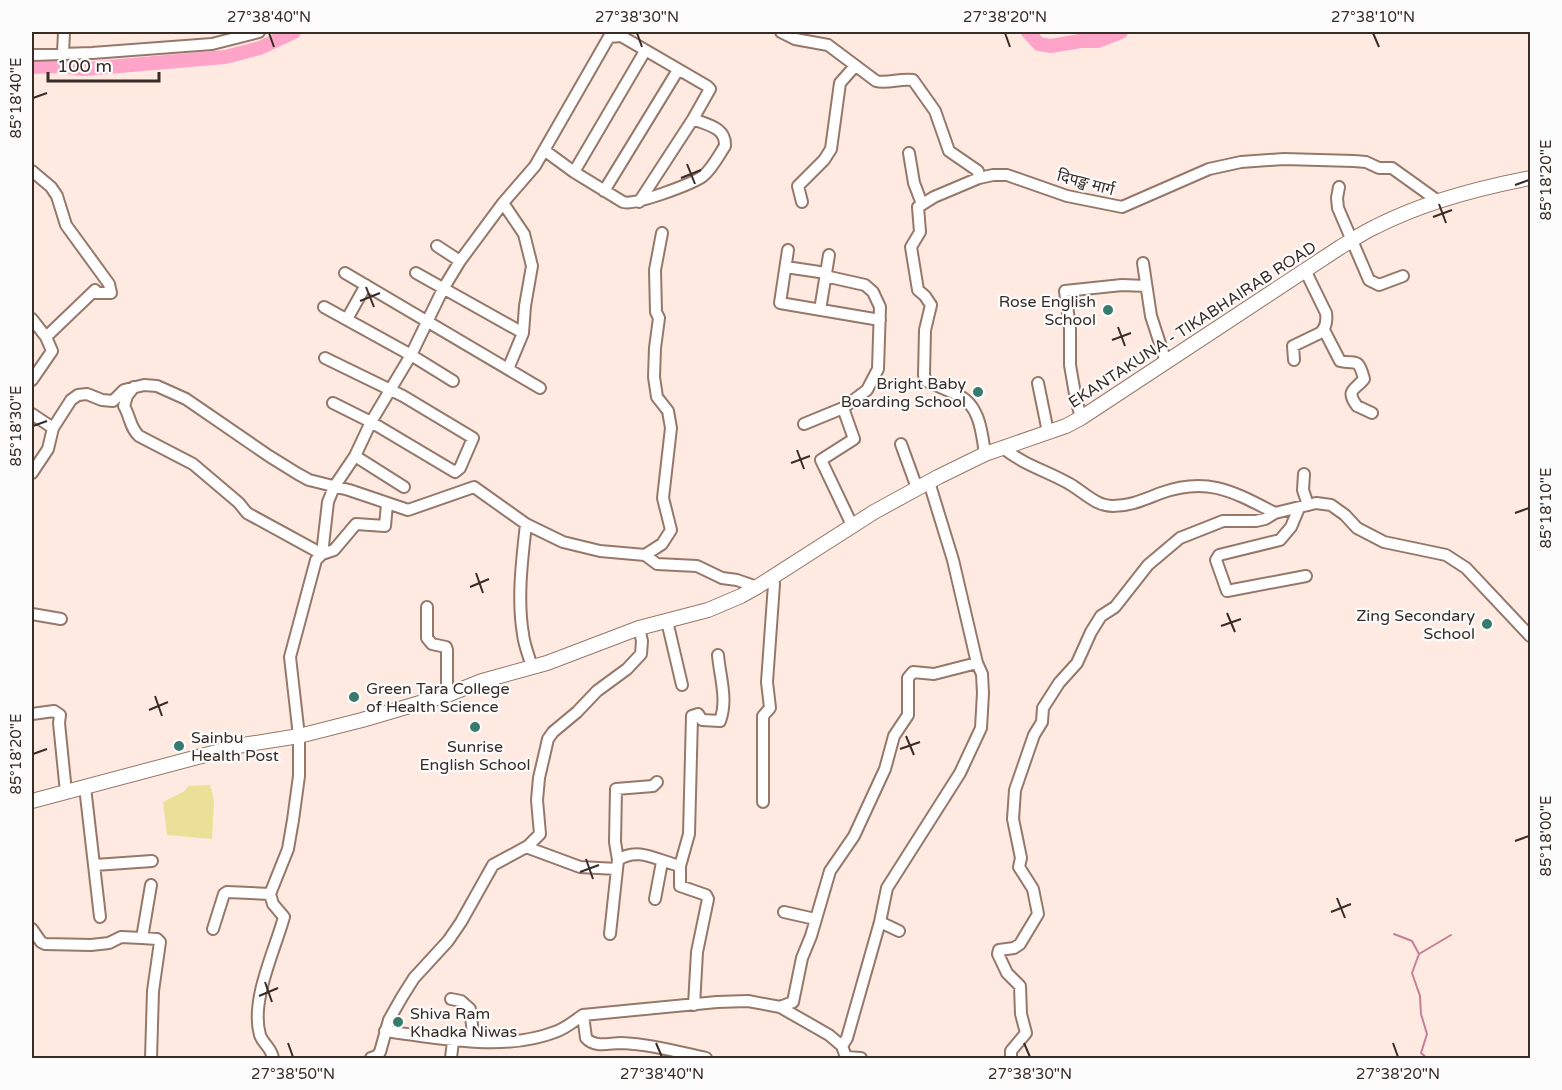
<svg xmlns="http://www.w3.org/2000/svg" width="1562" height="1090" font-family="'Varela Round','Noto Sans Devanagari',sans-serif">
	<rect width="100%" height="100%" fill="#feeae1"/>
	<!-- green -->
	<path fill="#ecdf97" d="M210,785L214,800L212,839L167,835L163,802L185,791L188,786Z"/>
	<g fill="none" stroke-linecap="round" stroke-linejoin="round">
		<!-- stream -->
		<path stroke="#c38098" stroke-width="2" d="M1394,934L1412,941L1419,954
			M1427,1058L1421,1053L1427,1034L1421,1014L1420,996L1412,973L1419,954L1451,935"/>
		<!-- river -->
		<path stroke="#fea4c9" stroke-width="14" d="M1028,32L1039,44L1051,46L1080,41H1098L1121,32
			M32,67L59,66L84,69L225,57L260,48L294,32"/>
		<!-- minor casing -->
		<g stroke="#95786a" stroke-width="14">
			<path id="minor" d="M781,32L795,39L828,45L876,81C888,84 900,78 913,80L935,111L949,151L978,171L979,178L993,175H1007L1067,196L1122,207L1209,169L1241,162L1284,159L1354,161L1366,162L1379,168H1392L1438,201
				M63,53L64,32
				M32,55L92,53L212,44L259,32
				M544,150L574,172L623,202C634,206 692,184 703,176C712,169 719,155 725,146C726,127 707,125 693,119
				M909,153L914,183L922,204
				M32,171L51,187L57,196L66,225L109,284L111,293H92
				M574,172L645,51
				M979,178L934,197L918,207L920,232L911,247L918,290L925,296L931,305L925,330L924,375L926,381C937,386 948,390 958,395C980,405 982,434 985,454
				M1339,187L1337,198L1338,208L1369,280L1379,285L1403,276
				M604,191L678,70
				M802,202L798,186L824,160L831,149L840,83L855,66
				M503,203L524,234L532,266L525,306L523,333L508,369
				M437,246L460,261
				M788,250L780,303L880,320
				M1143,263L1151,316L1166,362
				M786,267L826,273
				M345,273L540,388
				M416,273L523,333
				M324,307L411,355L453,381
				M820,310L829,255
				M32,319L46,337L52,351L32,380
				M347,319L366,285
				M1324,330L1340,361C1356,365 1358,356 1364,379C1355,390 1345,390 1357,406L1372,413
				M46,337L95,290
				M325,358L403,396L473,438L460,468L455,472L371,422L333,403
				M1294,360L1293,346L1320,333C1326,328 1327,320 1326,313L1305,270
				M1038,383L1048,432
				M134,387L127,396L124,406C130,416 130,428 139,436L193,464L239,503L247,513L322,554L328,502L334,487L355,456L371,422L411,355L443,289L460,261L503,203L535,166L609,37L621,36L707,86L710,89L693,119L639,202
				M843,408L854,439L821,460L852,525
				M32,414L53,428
				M1081,418L1075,394L1070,365V328L1065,291L1122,285L1146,286
				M804,424L843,408L867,390L878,369L880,307L873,292L865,285L825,276
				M901,444L917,488
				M1003,448C1026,466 1045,470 1068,483C1083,491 1095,506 1113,506C1131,506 1145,499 1161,493C1208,476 1234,492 1275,513L1316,503L1331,505L1345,515L1357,528L1384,542L1446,555L1466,568L1530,636
				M355,456L404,487
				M32,473L48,449L53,428L71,400L78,395L87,394L102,400L113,401L124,390L144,385L157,386L186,399L269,456L298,474L309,480L349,490L408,510L474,487L526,524L563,542L600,551L645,555L657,564L697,566L722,578L737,580L757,587
				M1304,474L1303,490L1308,505
				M1299,508L1291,527L1280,540L1219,555L1216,560L1227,591L1306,576
				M526,524C522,560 517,599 523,634C524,645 529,656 532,667
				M645,555L662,544L671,530L663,498L671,428L668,411L657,397L654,377L655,348L659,318L656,312L655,270L662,233
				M427,607V638L432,644L446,647L447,650V695
				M32,614L61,619
				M667,621L682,685
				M32,714L54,711L60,715L59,723L66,792
				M85,787L100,917
				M763,802V716L770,708L767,682L774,584L773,578
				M526,847L580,867L617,869
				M618,860L615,842L616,789L653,786L657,782
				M95,865L152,861
				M680,866V886L706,895L708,899L697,952L694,1005
				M655,899L662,862
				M784,912L815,919
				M880,922L899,931
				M32,929L41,942L45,944L91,945L109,943L121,937L142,938L151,885
				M213,929L224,894L227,892L270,894
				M610,934L618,860C638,846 658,861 680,866L689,834L692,716L698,714L702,720L720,721C728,699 720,678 718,655
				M142,938L157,939L160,942L153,991L151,1058
				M451,999L461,1001L470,1009L474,1041
				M780,1007L793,1002L802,958L811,936L830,871L854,836L885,769L894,736L908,715V678L913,672L934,674L977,663
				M583,1015L717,1002L748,1001L780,1007L829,1035L842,1046L846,1057L861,1058
				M385,1031C440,1038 503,1052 555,1032C565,1029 574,1021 583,1015L586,1038C595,1048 609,1043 621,1043C650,1044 678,1052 706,1058
				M842,1046L847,1038L880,922L887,888L960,773L981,728L983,693L982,674L977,663L953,560L929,482
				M273,1058C271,1047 263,1044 260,1035C250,1001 275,950 284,917L273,904L270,894L288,849L293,820L299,776V736L290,657L316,560L322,554L334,550L356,524L385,526L387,504
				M371,1058L377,1056L380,1052L389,1020L402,997L414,978L448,941L461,922L493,865L528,846L540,834L537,800L539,778L548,739L553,732L577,712L597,691L627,669L641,654L642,641L639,628
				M451,1058L453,1041
				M1011,1058V1051L1026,1033L1021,1014L1020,986L1007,973L998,954L999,950L1014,948L1020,944L1038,914L1033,889L1019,867L1021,858L1013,819L1015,790L1034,735L1042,722L1043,708L1059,683L1077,663L1091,632L1101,616L1115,607L1148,565L1180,538L1223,521H1256L1265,519L1275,513"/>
		</g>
		<!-- major casing -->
		<g stroke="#95786a" stroke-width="16">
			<path id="major" d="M32,801L243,745L299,736L362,720L447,695L482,681L547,663L639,628L708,610L741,596L757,587L874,512L938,477L985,454L1066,426L1081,418L1339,248C1351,241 1362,233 1375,227C1423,202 1478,188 1530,178"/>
		</g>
		<!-- minor -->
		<use href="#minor" stroke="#fff" stroke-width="10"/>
		<!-- major -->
		<use href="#major" stroke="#fff" stroke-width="14"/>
	</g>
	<!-- ticks -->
	<path fill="none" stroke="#382c26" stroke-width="2" d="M269,33L274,47M637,33L642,47M1005,33L1010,47M1373,33L1379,47M33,98L47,93M687,164L695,184M681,178L701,170M1515,185L1529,180M1439,204L1446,223M1433,217L1452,210M366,287L374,307M360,301L380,293M1118,327L1125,346M1112,340L1131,333M33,426L47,421M797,450L804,469M791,463L810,456M1515,513L1529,508M476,573L483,593M470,587L489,579M1227,613L1235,632M1221,626L1241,619M155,696L162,716M149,710L168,702M906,736L914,755M900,749L920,742M33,754L47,749M1515,841L1529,836M586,859L593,879M580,872L599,865M1337,898L1345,918M1331,912L1351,904M265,982L272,1002M259,996L278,988M288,1043L293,1057M656,1043L662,1057M1024,1043L1030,1057M1393,1043L1398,1057"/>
	<!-- markers -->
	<g fill="#377b6e" stroke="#fcfcfc" stroke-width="2">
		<circle cx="1108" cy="310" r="6"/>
		<circle cx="978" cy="392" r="6"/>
		<circle cx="1487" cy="624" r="6"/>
		<circle cx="354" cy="697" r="6"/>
		<circle cx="475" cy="727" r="6"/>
		<circle cx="179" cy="746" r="6"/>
		<circle cx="398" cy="1022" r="6"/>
	</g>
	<g text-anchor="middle" stroke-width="4.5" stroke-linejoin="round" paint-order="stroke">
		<!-- street labels -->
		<g font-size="16" fill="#382c26" stroke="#fcfcfc">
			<text transform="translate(1086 182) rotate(15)" y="6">दिपङ्ख मार्ग</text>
			<text transform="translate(1192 324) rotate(-33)" y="6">EKANTAKUNA - TIKABHAIRAB ROAD</text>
		</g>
		<!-- poi labels -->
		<g font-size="16" fill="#382c26" stroke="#fcfcfc" text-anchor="end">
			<text x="1096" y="307">Rose English<tspan x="1096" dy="18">School</tspan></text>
			<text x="966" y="389">Bright Baby<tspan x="966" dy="18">Boarding School</tspan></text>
			<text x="1475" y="621">Zing Secondary<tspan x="1475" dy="18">School</tspan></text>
			<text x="366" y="694" text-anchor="start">Green Tara College<tspan x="366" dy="18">of Health Science</tspan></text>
			<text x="191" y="743" text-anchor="start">Sainbu<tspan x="191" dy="18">Health Post</tspan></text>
			<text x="475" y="752" text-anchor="middle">Sunrise<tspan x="475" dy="18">English School</tspan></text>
			<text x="410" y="1019" text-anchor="start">Shiva Ram<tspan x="410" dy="18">Khadka Niwas</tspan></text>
		</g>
	</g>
	<!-- border -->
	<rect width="1562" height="1090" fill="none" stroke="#fcfcfc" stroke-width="66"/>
	<!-- scale -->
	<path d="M48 72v9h111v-9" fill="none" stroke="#382c26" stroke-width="3"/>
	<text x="57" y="72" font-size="18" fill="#382c26" stroke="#fcfcfc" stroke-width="4.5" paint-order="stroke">100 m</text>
	<rect x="33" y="33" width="1496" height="1024" fill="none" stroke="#382c26" stroke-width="2"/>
	<g font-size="15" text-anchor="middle" fill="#382c26">
		<text x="269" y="22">27°38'40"N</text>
		<text x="637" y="22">27°38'30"N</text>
		<text x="1005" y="22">27°38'20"N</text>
		<text x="1373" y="22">27°38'10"N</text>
		<text transform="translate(16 98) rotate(-90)" y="5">85°18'40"E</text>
		<text transform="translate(1546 180) rotate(-90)" y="5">85°18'20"E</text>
		<text transform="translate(16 426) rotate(-90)" y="5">85°18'30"E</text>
		<text transform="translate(1546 508) rotate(-90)" y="5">85°18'10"E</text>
		<text transform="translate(16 754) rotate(-90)" y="5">85°18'20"E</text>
		<text transform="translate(1546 836) rotate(-90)" y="5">85°18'00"E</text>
		<text x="293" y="1079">27°38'50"N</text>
		<text x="662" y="1079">27°38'40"N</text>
		<text x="1030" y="1079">27°38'30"N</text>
		<text x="1398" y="1079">27°38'20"N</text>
	</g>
</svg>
